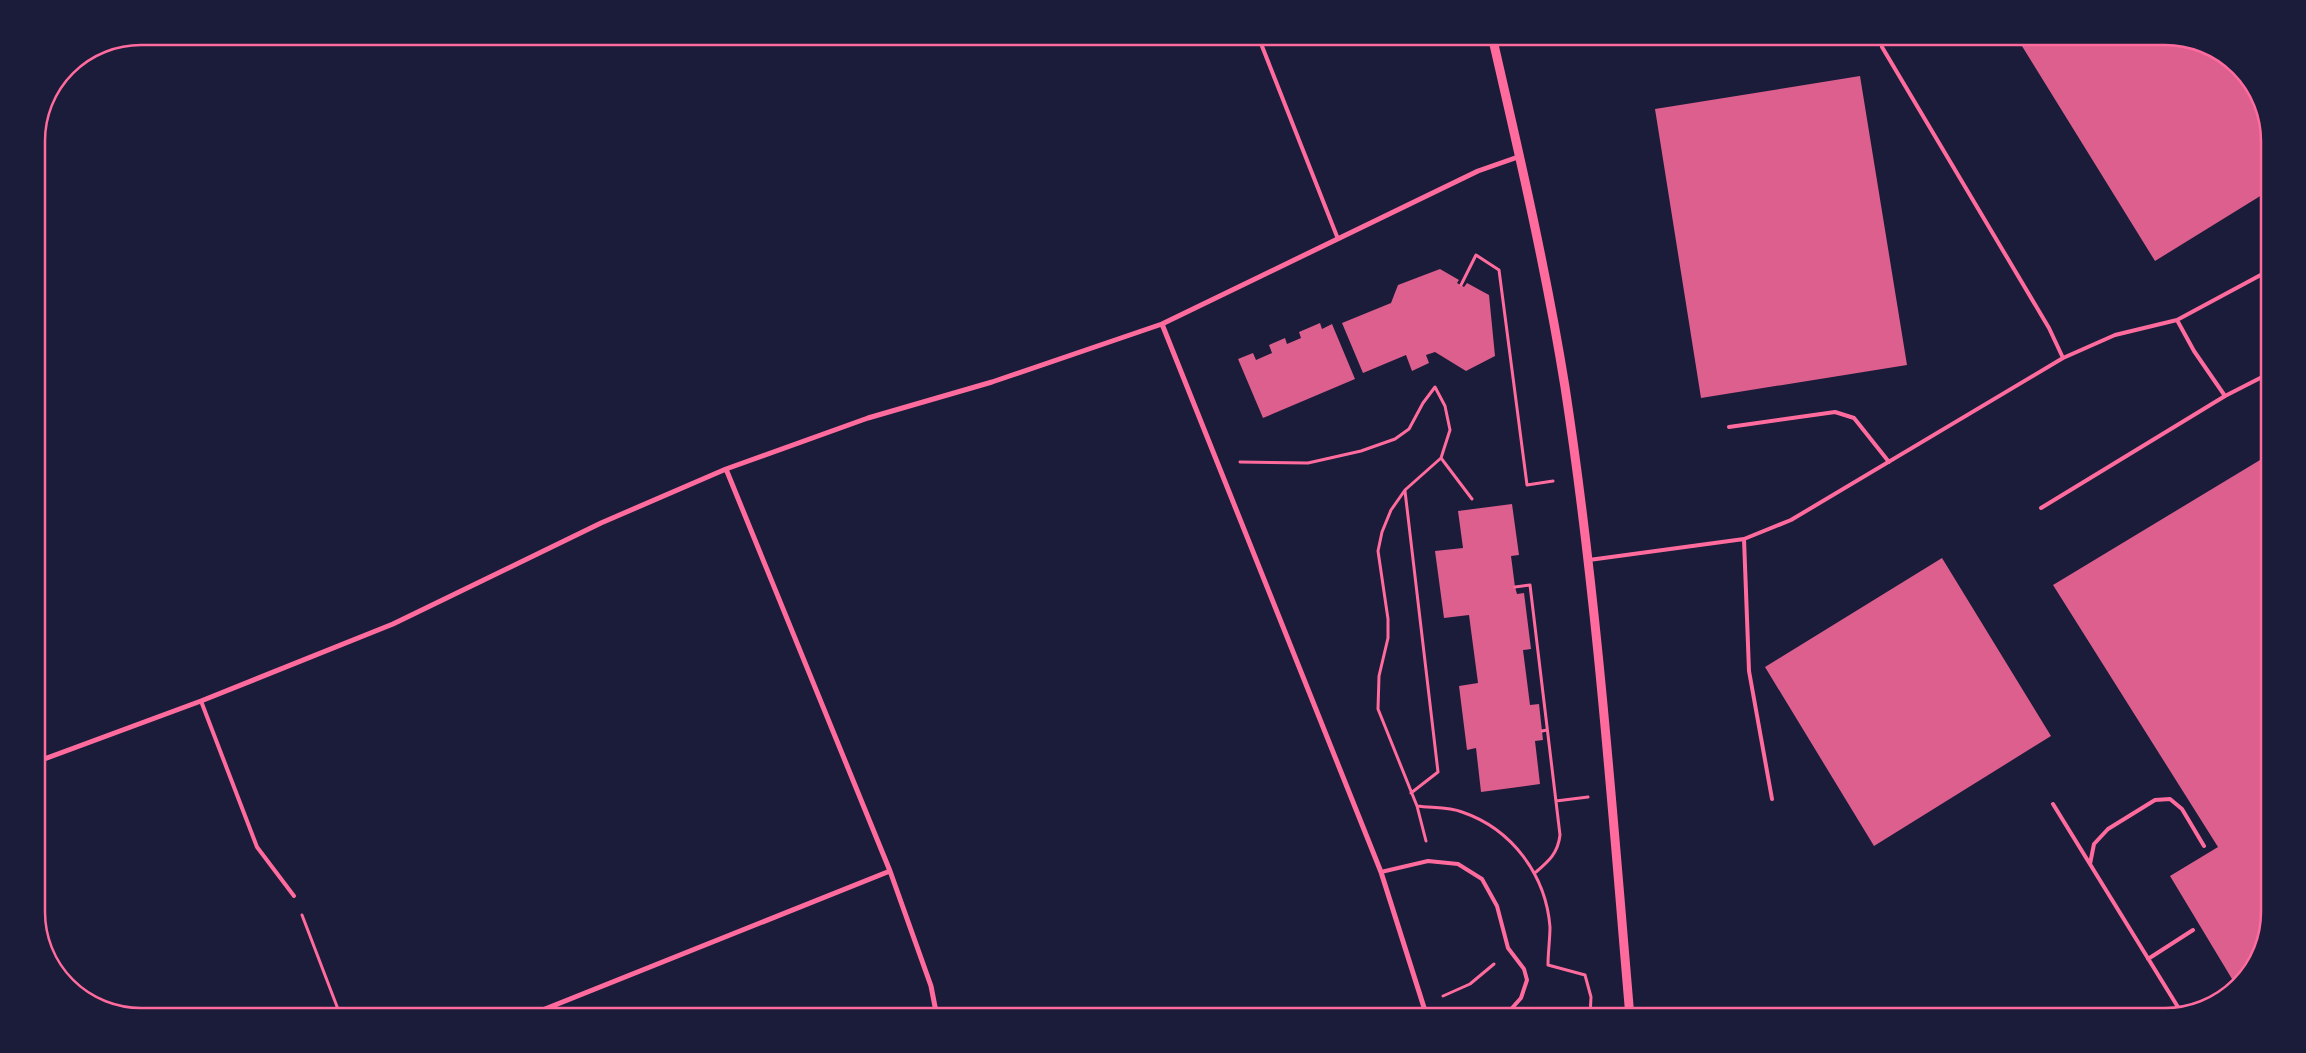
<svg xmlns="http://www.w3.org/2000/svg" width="2306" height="1053" font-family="Lato,sans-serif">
	<rect width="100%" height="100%" fill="#1b1b3a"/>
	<!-- building -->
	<path fill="#dd5f8e" d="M2020,36H2165L2205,44L2252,83L2270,135V190L2155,261L2017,38Z
		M1860,76L1907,365L1701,398L1655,109Z
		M1440,269L1459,280L1457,283L1464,287L1467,283L1489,295L1495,356L1466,371L1435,352L1426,355L1429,363L1412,371L1406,355L1363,373L1342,323L1391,303L1398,285Z
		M1320,323L1322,329L1332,324L1355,379L1263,418L1238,359L1253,353L1256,360L1272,353L1269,345L1285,338L1287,344L1301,338L1299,332Z
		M2270,454V912L2262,952L2235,984L2170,876L2218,847L2053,585Z
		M1512,504L1519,555L1511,556L1515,587L1517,594L1524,593L1531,649L1523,650L1530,705L1539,704L1543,740L1535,741L1540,784L1481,792L1476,748L1467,750L1459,686L1478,683L1469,615L1444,618L1435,551L1463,548L1458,511Z
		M1942,558L2051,736L1874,846L1765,667Z"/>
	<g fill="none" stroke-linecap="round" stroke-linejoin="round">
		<!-- path -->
		<path stroke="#ff6b9d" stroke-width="3" d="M1461,285L1476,255L1499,270L1527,485L1553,481
			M1441,458L1472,499
			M1240,462L1308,463L1361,451L1395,439L1409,429L1423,403L1435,387L1445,406L1450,430L1441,458L1405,490L1391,510L1382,532L1378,551L1388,619V638L1379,676L1378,709L1417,806L1426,841
			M1405,491L1438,772L1411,793
			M1515,587L1530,585L1560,835C1558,853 1549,861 1536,872
			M1542,731L1547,730
			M1556,801L1588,797
			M1417,806C1431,808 1449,807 1462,812C1512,829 1546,875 1550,927C1550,939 1548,952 1548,965L1585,975L1591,997L1590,1017
			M302,915L341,1017
			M1443,996L1470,984L1494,964"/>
		<!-- service -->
		<path stroke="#ff6b9d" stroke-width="4" d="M1258,36L1338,239
			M1880,36L1882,47L2049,328L2063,358
			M2177,320L2194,351L2225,396L2270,373
			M1729,427L1835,412L1854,418L1889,462
			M2041,508L2225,396
			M1744,539L1749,671L1772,799
			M1589,560L1744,539L1791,520L2063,358L2115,335L2177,320L2270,270
			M201,701L257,847L294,896
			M2053,804L2181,1012
			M2090,864L2094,844L2108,829L2155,800L2170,799L2182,809L2204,846
			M1381,872L1428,861L1458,864L1482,879L1497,906L1508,948L1524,969L1527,980L1521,998L1504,1017
			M2148,959L2193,930"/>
		<!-- minor -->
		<path stroke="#ff6b9d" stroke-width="5" d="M1162,324L1381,872L1427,1017
			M726,469L890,871L931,986L937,1017
			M36,762L201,701L393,624L601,523L726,469L868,418L992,382L1162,324L1478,171L1518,157
			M525,1017L890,871"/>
		<!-- tertiary -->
		<path stroke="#ff6b9d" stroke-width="9" d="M1492,36C1519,153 1546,269 1565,387C1597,596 1612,807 1630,1017"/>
	</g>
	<!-- crop -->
	<path d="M0 0H2306V1053H0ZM141 45H2165A96 96 0 0 1 2261 141V912A96 96 0 0 1 2165 1008H141A96 96 0 0 1 45 912V141A96 96 0 0 1 141 45Z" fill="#1b1b3a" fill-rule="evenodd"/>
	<path fill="none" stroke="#ff6b9d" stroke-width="2.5" d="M141 45H2165A96 96 0 0 1 2261 141V912A96 96 0 0 1 2165 1008H141A96 96 0 0 1 45 912V141A96 96 0 0 1 141 45Z"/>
</svg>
